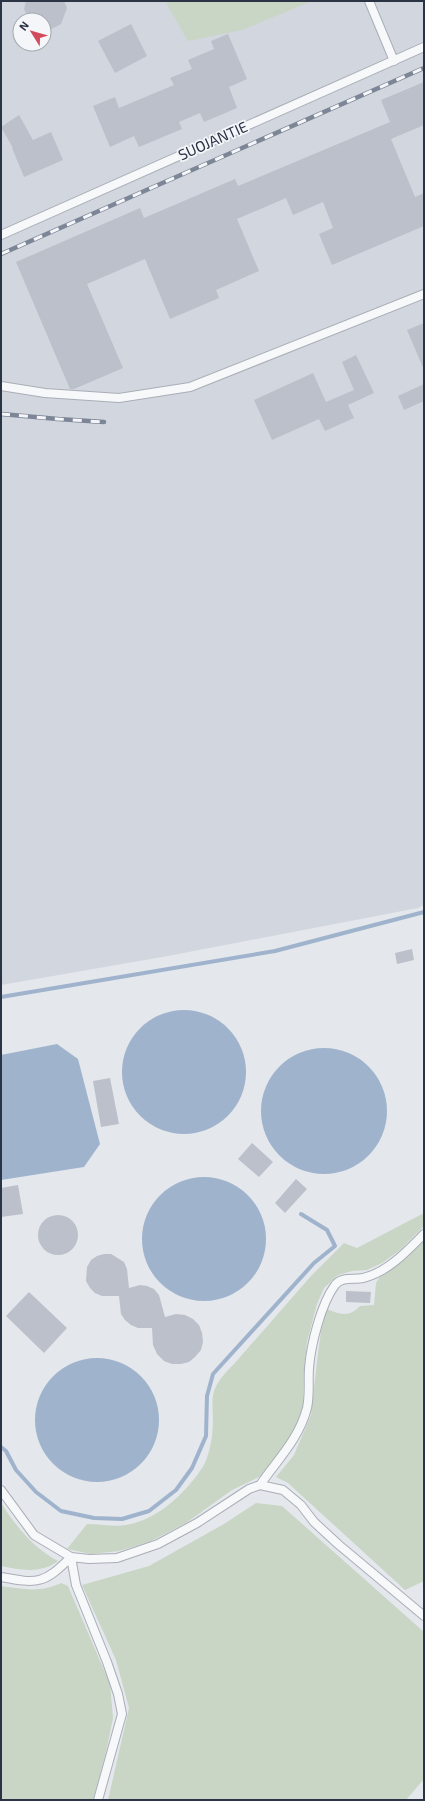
<svg xmlns="http://www.w3.org/2000/svg" width="425" height="1801" font-family="'Exo 2',sans-serif">
	<rect width="100%" height="100%" fill="#e4e7ec"/>
	<!-- built -->
	<path fill="#d2d6de" fill-rule="evenodd" d="M1,1H424V905L418,908L168,956L1,985ZM20,20H44V44H20Z"/>
	<!-- green -->
	<path fill="#c9d6c5" d="M165,1H312L242,30L188,41Z
		M424,1213V1226L400,1250L382,1263L367,1270L352,1271L338,1275L324,1288L317,1304L307,1342L304,1369L303,1405L298,1425L287,1445L263,1475L232,1490L186,1523L149,1542L119,1551L91,1554L67,1549L87,1524C99,1524 114,1527 126,1525C158,1520 187,1492 204,1465C208,1458 211,1444 212,1436C216,1399 203,1394 234,1364L311,1276L344,1243L357,1248Z
		M424,1241V1581L405,1590L288,1483L276,1477L294,1455L311,1415L317,1362L321,1331L327,1309C340,1315 350,1317 360,1306L374,1305L376,1283L382,1274L404,1260Z
		M1,1503C16,1526 33,1548 58,1561C41,1574 21,1570 1,1566Z
		M256,1503L282,1506L424,1632V1779L406,1800H108L129,1708L116,1660L82,1585L149,1566L224,1524Z
		M61,1583L68,1586L110,1684L113,1718L106,1752L93,1800H1V1586C24,1589 39,1593 61,1583Z"/>
	<!-- water -->
	<path fill="#9fb4cc" d="M122 1072a62 62 0 1 1 124 0a62 62 0 1 1-124 0Z
		M57,1044L78,1059L100,1144L84,1167L1,1180V1055Z
		M261 1111a63 63 0 1 1 126 0a63 63 0 1 1-126 0Z
		M142 1239a62 62 0 1 1 124 0a62 62 0 1 1-124 0Z
		M35 1420a62 62 0 1 1 124 0a62 62 0 1 1-124 0Z"/>
	<g fill="none" stroke-linecap="round" stroke-linejoin="round">
		<!-- stream -->
		<path stroke="#9fb4cc" stroke-width="4" d="M1,997L275,951L424,912
			M1,1447L6,1451L16,1470L36,1492L61,1511L94,1518L122,1519L149,1511L176,1490L192,1468L206,1436L207,1396L213,1374L314,1263L335,1246L327,1230L301,1214"/>
	</g>
	<!-- building -->
	<path fill="#bbc0ca" d="M26,1H64L67,8L61,24L44,33V20H29L24,9Z
		M131,24L147,56L115,73L98,41Z
		M228,34L247,79L229,87L237,108L204,122L200,113L179,122L182,129L139,147L134,136L110,147L93,106L115,97L119,108L174,85L170,78L192,69L188,60L214,49L211,41Z
		M424,82V125L391,139L415,197L424,193V226L332,265L319,234L333,228L323,202L293,215L286,198L237,219L259,271L216,290L219,298L170,319L145,259L87,284L123,368L74,389H70L16,262L140,208L144,218L235,179L238,186L390,122L381,100Z
		M19,115L33,140L51,132L63,160L24,177L12,148H13L1,127Z
		M424,323V370L407,330Z
		M356,355L374,393L348,405L354,418L325,431L319,419L272,440L254,400L313,373L326,402L354,390L342,362Z
		M424,384V401L404,410L398,396Z
		M412,949L414,960L397,964L395,953Z
		M110,1078L119,1124L101,1127L93,1081Z
		M252,1143L273,1162L259,1177L238,1159Z
		M296,1179L307,1189L285,1213L275,1203Z
		M18,1185L23,1214L1,1217V1188Z
		M38 1235a20 20 0 1 1 40 0a20 20 0 1 1-40 0Z
		M104,1254H111L124,1262L127,1269L129,1288L140,1285L147,1286L154,1289L159,1295L165,1317L176,1314L185,1315L193,1319L199,1325L202,1333L203,1342L201,1350L195,1357L189,1362L181,1364H172L164,1361L157,1354L153,1345L152,1328H138L131,1325L125,1320L121,1314L119,1296H102L95,1293L90,1288L86,1281L87,1267L91,1260L97,1256Z
		M346,1291L371,1292L370,1303L346,1302Z
		M29,1292L67,1328L44,1353L6,1316Z"/>
	<g fill="none" stroke-linecap="round" stroke-linejoin="round">
		<!-- service casing -->
		<g stroke="#a9aeb7" stroke-width="10">
			<path id="service" d="M369,1L394,61
				M1,235L424,47
				M1,386L45,393L119,398L190,387L424,294
				M260,1485C278,1459 299,1439 307,1408C310,1395 308,1381 309,1368C311,1344 321,1304 335,1285C342,1276 354,1280 363,1278C388,1272 407,1251 424,1234
				M1,1490L34,1535L71,1557L89,1559L117,1558L158,1544L197,1523L249,1489L260,1485L283,1490L301,1505L314,1522L339,1545L424,1616
				M71,1557L76,1585L107,1662L118,1694L122,1714L98,1800
				M1,1577C38,1584 44,1584 71,1557"/>
		</g>
		<!-- service -->
		<use href="#service" stroke="#f7f8fa" stroke-width="8"/>
		<!-- rail casing -->
		<g stroke="#7d8696" stroke-width="4.5">
			<path id="rail" d="M1,254L424,68
				M1,414L58,419L104,422"/>
		</g>
		<!-- rail -->
		<use href="#rail" stroke="#f4f6f9" stroke-width="3" stroke-dasharray="9" stroke-linecap="butt"/>
	</g>
	<g text-anchor="middle" stroke-width="3.5" stroke-linejoin="round" paint-order="stroke">
		<!-- street labels -->
		<g font-size="15" fill="#2b3445" stroke="#f4f6f9">
			<text transform="translate(213 141) rotate(-24)" y="5">SUOJANTIE</text>
		</g>
	</g>
	<!-- border -->
	<rect width="425" height="1801" fill="none" stroke="#2b3445" stroke-width="4"/>
	<!-- north arrow -->
	<g transform="translate(32 32) rotate(307)"><circle r="19" fill="#f4f6f9" stroke="#a4a8b1"/>
	<path d="M0-3L7 15L0 10L-7 15Z" fill="#d1495b"/>
	<text y="-6" font-size="11" font-weight="bold" text-anchor="middle" fill="#2b3445">N</text>
	</g>
</svg>
